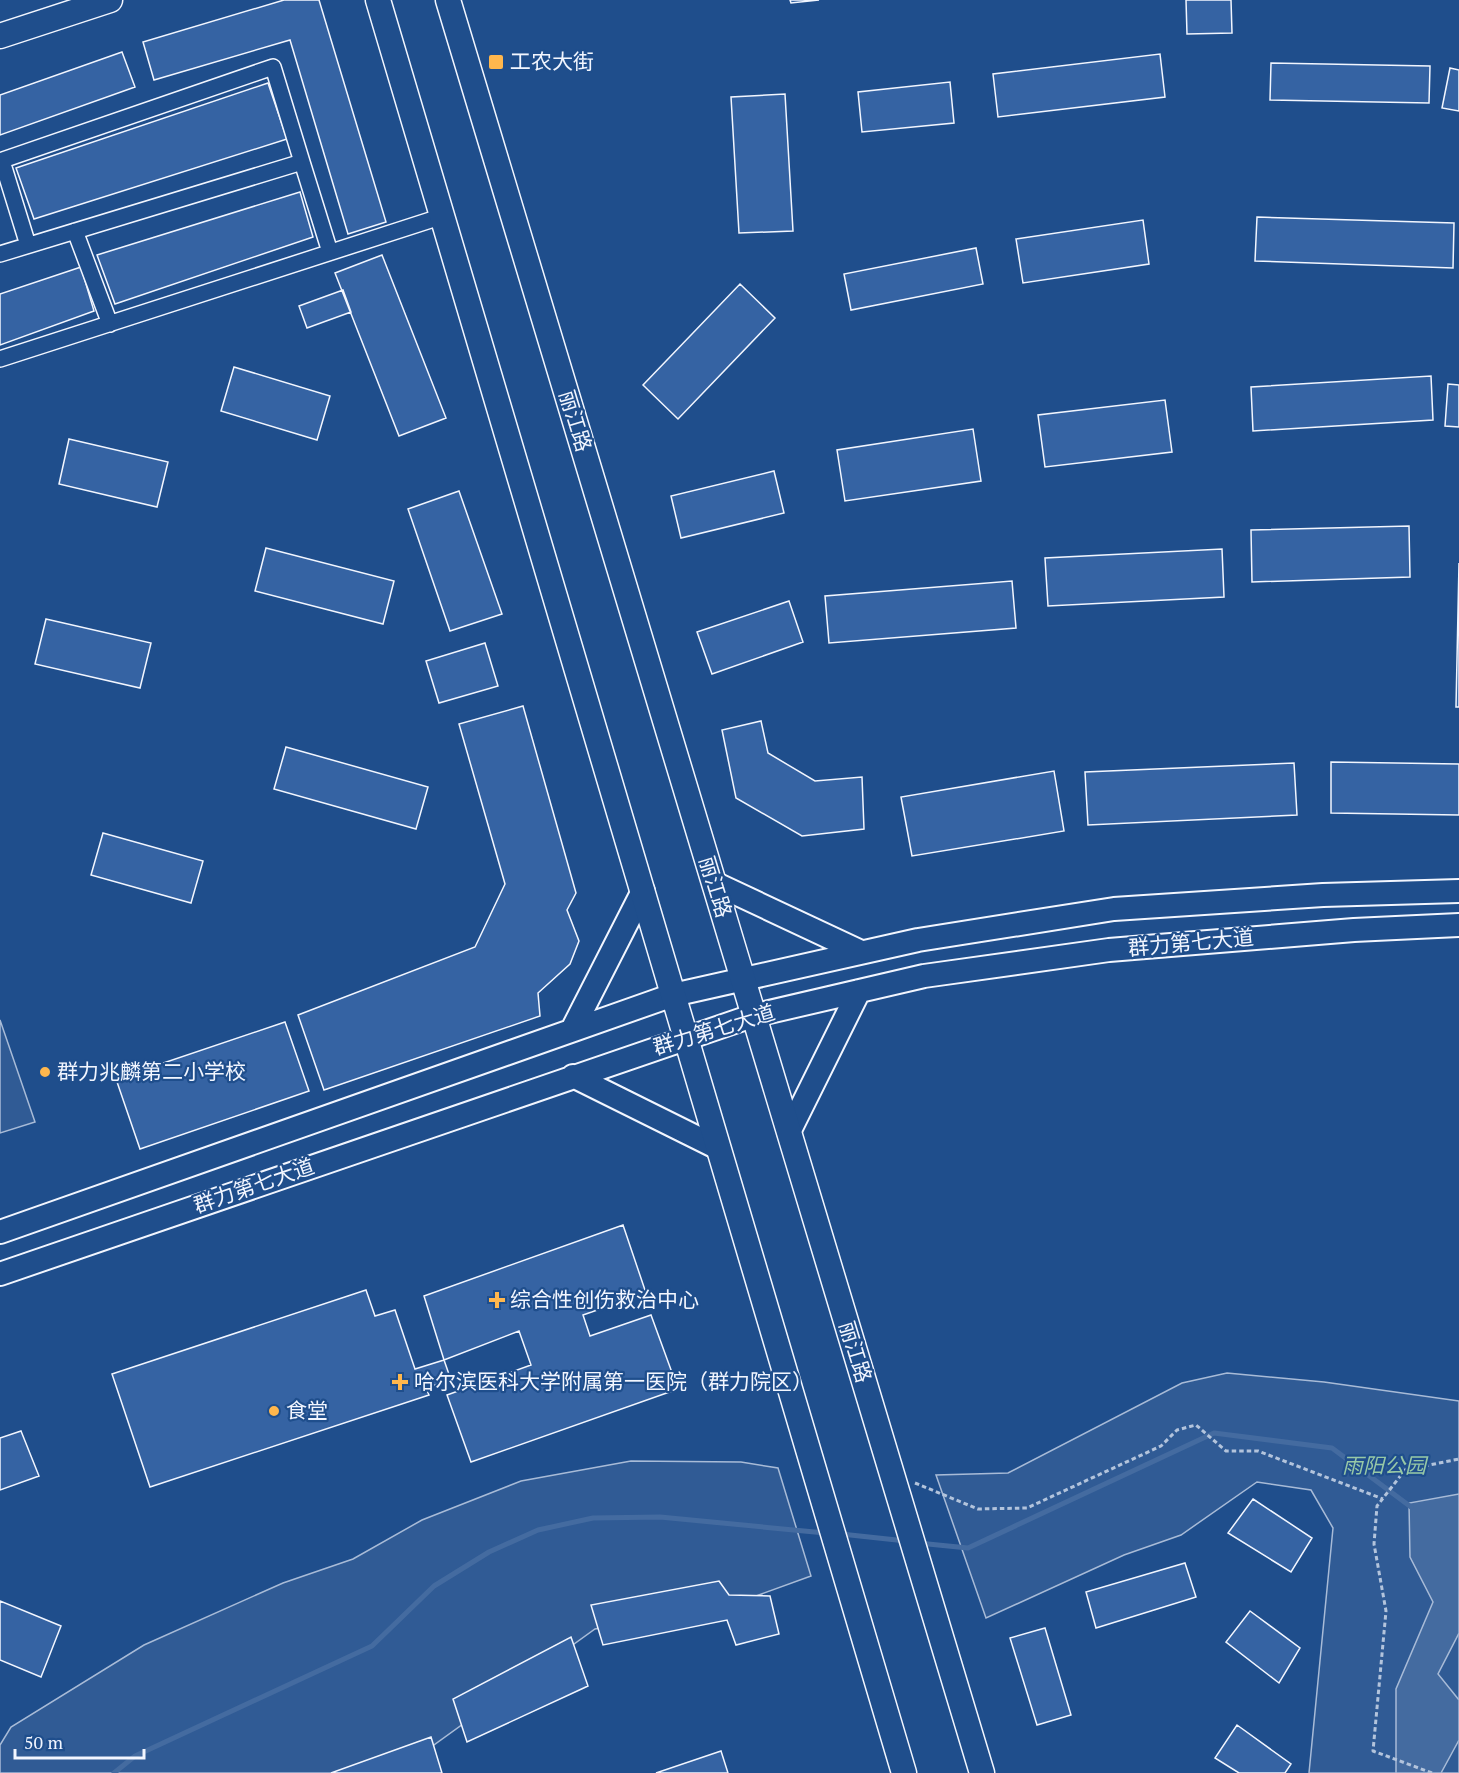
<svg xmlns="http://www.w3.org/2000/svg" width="1459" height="1773" font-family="'PT Serif','Noto Sans SC',serif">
	<rect width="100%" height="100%" fill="#1f4e8c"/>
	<!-- built -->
	<path fill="#305b95" stroke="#a8bbd7" stroke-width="1.5" d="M0,1020L35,1122L0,1133Z
		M1227,1373L1324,1382L1459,1401V1773H1309L1333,1528L1311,1490L1257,1482L1181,1535L1124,1555L986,1618L936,1475L1008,1473L1182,1383Z
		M631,1461L741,1462L778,1468L811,1576L745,1600L595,1629L431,1747L352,1773H0V1745L11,1727L144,1645L283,1583L353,1559L422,1520L521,1481Z"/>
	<!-- water -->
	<path fill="#446ba0" stroke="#a8bbd7" stroke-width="1.5" d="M1459,1494V1633L1438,1674L1459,1700V1740L1441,1773H1396V1689L1433,1602L1410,1557L1409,1503Z"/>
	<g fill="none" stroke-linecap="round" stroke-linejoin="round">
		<!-- stream -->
		<path stroke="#446ba0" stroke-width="5" d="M841,1534L906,1541
			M918,1543L968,1548L1214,1433L1332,1448L1411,1507
			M114,1773L135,1756L372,1646L434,1586L489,1552L538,1530L593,1518L660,1517L825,1533"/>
	</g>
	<!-- building -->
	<path fill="#3563a3" stroke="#f2f6ff" stroke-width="1.5" d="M284,0H319L386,222L348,234L290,40L154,80L143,42Z
		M790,0H819L791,3Z
		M1186,0H1231L1232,33L1187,34Z
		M122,52L135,87L0,135V95Z
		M1160,54L1165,97L998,117L993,74Z
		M1271,63L1430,66L1429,103L1270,100Z
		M1450,68L1459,70V111L1442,108Z
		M950,82L954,123L862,132L858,92Z
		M268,83L287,139L34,219L16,168Z
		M785,94L793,231L739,233L731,97Z
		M300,192L313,237L115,304L97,255Z
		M1257,217L1454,223L1453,268L1255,261Z
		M1143,220L1149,264L1023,283L1016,239Z
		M976,248L983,284L851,310L844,274Z
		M382,255L446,418L399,436L335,273Z
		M81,267L94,311L0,345V294Z
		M740,284L775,318L678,419L643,385Z
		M343,290L351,312L307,328L299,306Z
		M234,367L330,396L317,440L221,411Z
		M1431,376L1433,420L1253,431L1251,387Z
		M1448,384L1459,385V427L1445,426Z
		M1165,400L1172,452L1045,467L1038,415Z
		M973,429L981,481L845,501L837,450Z
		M69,439L168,462L157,507L59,484Z
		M774,471L784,513L681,538L671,496Z
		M459,491L502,614L450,631L408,509Z
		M1409,526L1410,577L1252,582L1251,530Z
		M266,548L394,581L383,624L255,591Z
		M1222,549L1224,597L1048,606L1045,558Z
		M1459,563V707H1456Z
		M1012,581L1016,628L829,643L825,596Z
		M789,601L803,642L712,674L697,632Z
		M46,619L151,643L140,688L35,664Z
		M485,643L498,686L439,703L426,661Z
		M523,706L576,893L567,910L579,941L570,964L538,993L540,1016L324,1090L298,1015L475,947L505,884L459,724Z
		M761,721L768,753L815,781L862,777L864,829L802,836L736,798L722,730Z
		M286,747L428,787L416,829L274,789Z
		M1331,762L1459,764V815L1331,813Z
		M1294,763L1297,815L1088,825L1085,772Z
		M1054,771L1064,831L912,856L901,797Z
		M103,833L203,861L191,903L91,875Z
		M285,1022L309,1091L140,1149L116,1079Z
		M623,1225L646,1293L583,1315L590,1336L651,1315L678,1389L471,1462L447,1395L531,1365L519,1331L444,1360L424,1296Z
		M366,1290L375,1316L395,1310L415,1369L444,1360L451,1380L426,1388L429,1395L150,1487L112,1374Z
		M21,1431L39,1476L0,1490V1438Z
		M1253,1499L1312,1538L1291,1572L1228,1533Z
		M1185,1563L1196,1597L1096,1628L1086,1592Z
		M719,1581L729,1595L770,1596L779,1634L736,1645L727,1620L603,1645L591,1605Z
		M0,1601L61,1626L41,1677L0,1660Z
		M1250,1611L1300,1648L1279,1683L1226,1642Z
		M1045,1628L1071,1715L1037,1725L1010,1638Z
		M571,1637L588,1686L467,1742L453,1699Z
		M1237,1725L1291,1764L1285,1773H1239L1215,1758Z
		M431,1737L442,1773H331Z
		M721,1751L728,1773H656Z"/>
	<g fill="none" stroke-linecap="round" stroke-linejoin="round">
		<!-- street casing -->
		<g stroke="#f2f6ff" stroke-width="18">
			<path id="street" d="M0,161L273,67L302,162
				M2,161L28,245
				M75,231L110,324
				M0,254L302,162L330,252
				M0,359L443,216"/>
		</g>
		<!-- secondary casing -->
		<g stroke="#f2f6ff" stroke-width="26">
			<path id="secondary" d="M714,883L861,952
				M572,1030L643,891
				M573,1076L718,1148
				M789,1132L859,991
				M0,1232L673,995L918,940L1114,909L1323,895L1459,891
				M0,1274L752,1016L924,976L1109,950L1354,930L1459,925"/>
		</g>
		<!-- primary casing -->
		<g stroke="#f2f6ff" stroke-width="27">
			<path id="primary" d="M378,0L904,1773
				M448,0L982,1773
				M0,36L110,0"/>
		</g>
		<!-- path -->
		<path stroke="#b3c4dc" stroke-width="3" stroke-dasharray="4.5 3" stroke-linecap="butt" d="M915,1483L978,1509L1027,1508L1161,1446L1177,1430L1196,1425L1226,1451H1258L1383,1499
			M1432,1773L1373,1751L1386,1611L1374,1544L1377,1506L1405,1470L1459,1459"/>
		<!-- street -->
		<use href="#street" stroke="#1f4e8c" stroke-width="15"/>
		<!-- secondary -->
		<use href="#secondary" stroke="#1f4e8c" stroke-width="22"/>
		<!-- primary -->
		<use href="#primary" stroke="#1f4e8c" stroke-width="24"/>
	</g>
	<!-- markers -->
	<g fill="#ffb74d" stroke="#1f4e8c" stroke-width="2">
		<rect x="488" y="54" width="16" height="16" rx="3"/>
		<circle cx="45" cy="1072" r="6"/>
		<path d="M494 1291h6v6h6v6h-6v6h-6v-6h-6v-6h6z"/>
		<path d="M397 1373h6v6h6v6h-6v6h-6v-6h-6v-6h6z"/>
		<circle cx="274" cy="1411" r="6"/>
	</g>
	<g text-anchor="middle" stroke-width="4.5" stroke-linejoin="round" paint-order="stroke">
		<!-- poi labels -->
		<g font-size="21" fill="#f2f6ff" stroke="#1f4e8c" text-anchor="start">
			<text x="510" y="69">工农大街</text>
			<text x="57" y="1079">群力兆麟第二小学校</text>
			<text x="510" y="1307">综合性创伤救治中心</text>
			<text x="414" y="1389">哈尔滨医科大学附属第一医院（群力院区）</text>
			<text x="286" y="1418">食堂</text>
		</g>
		<!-- street labels -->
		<g font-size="21" fill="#f2f6ff" stroke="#1f4e8c">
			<text transform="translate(575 421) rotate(73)" y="7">丽江路</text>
			<text transform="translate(715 887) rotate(73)" y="7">丽江路</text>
			<text transform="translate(1191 943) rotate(-5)" y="7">群力第七大道</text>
			<text transform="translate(714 1030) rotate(-17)" y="7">群力第七大道</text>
			<text transform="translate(254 1186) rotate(-19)" y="7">群力第七大道</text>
			<text transform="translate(855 1352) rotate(73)" y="7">丽江路</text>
		</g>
		<!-- park labels -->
		<g font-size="21" font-style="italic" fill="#97c8a6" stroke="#1f4e8c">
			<text x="1384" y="1473">雨阳公园</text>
		</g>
	</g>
	<!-- scale -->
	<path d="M15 1749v9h129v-9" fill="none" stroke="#f2f6ff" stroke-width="3"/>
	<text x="24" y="1749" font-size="18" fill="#f2f6ff" stroke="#1f4e8c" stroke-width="4.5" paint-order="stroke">50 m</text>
</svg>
